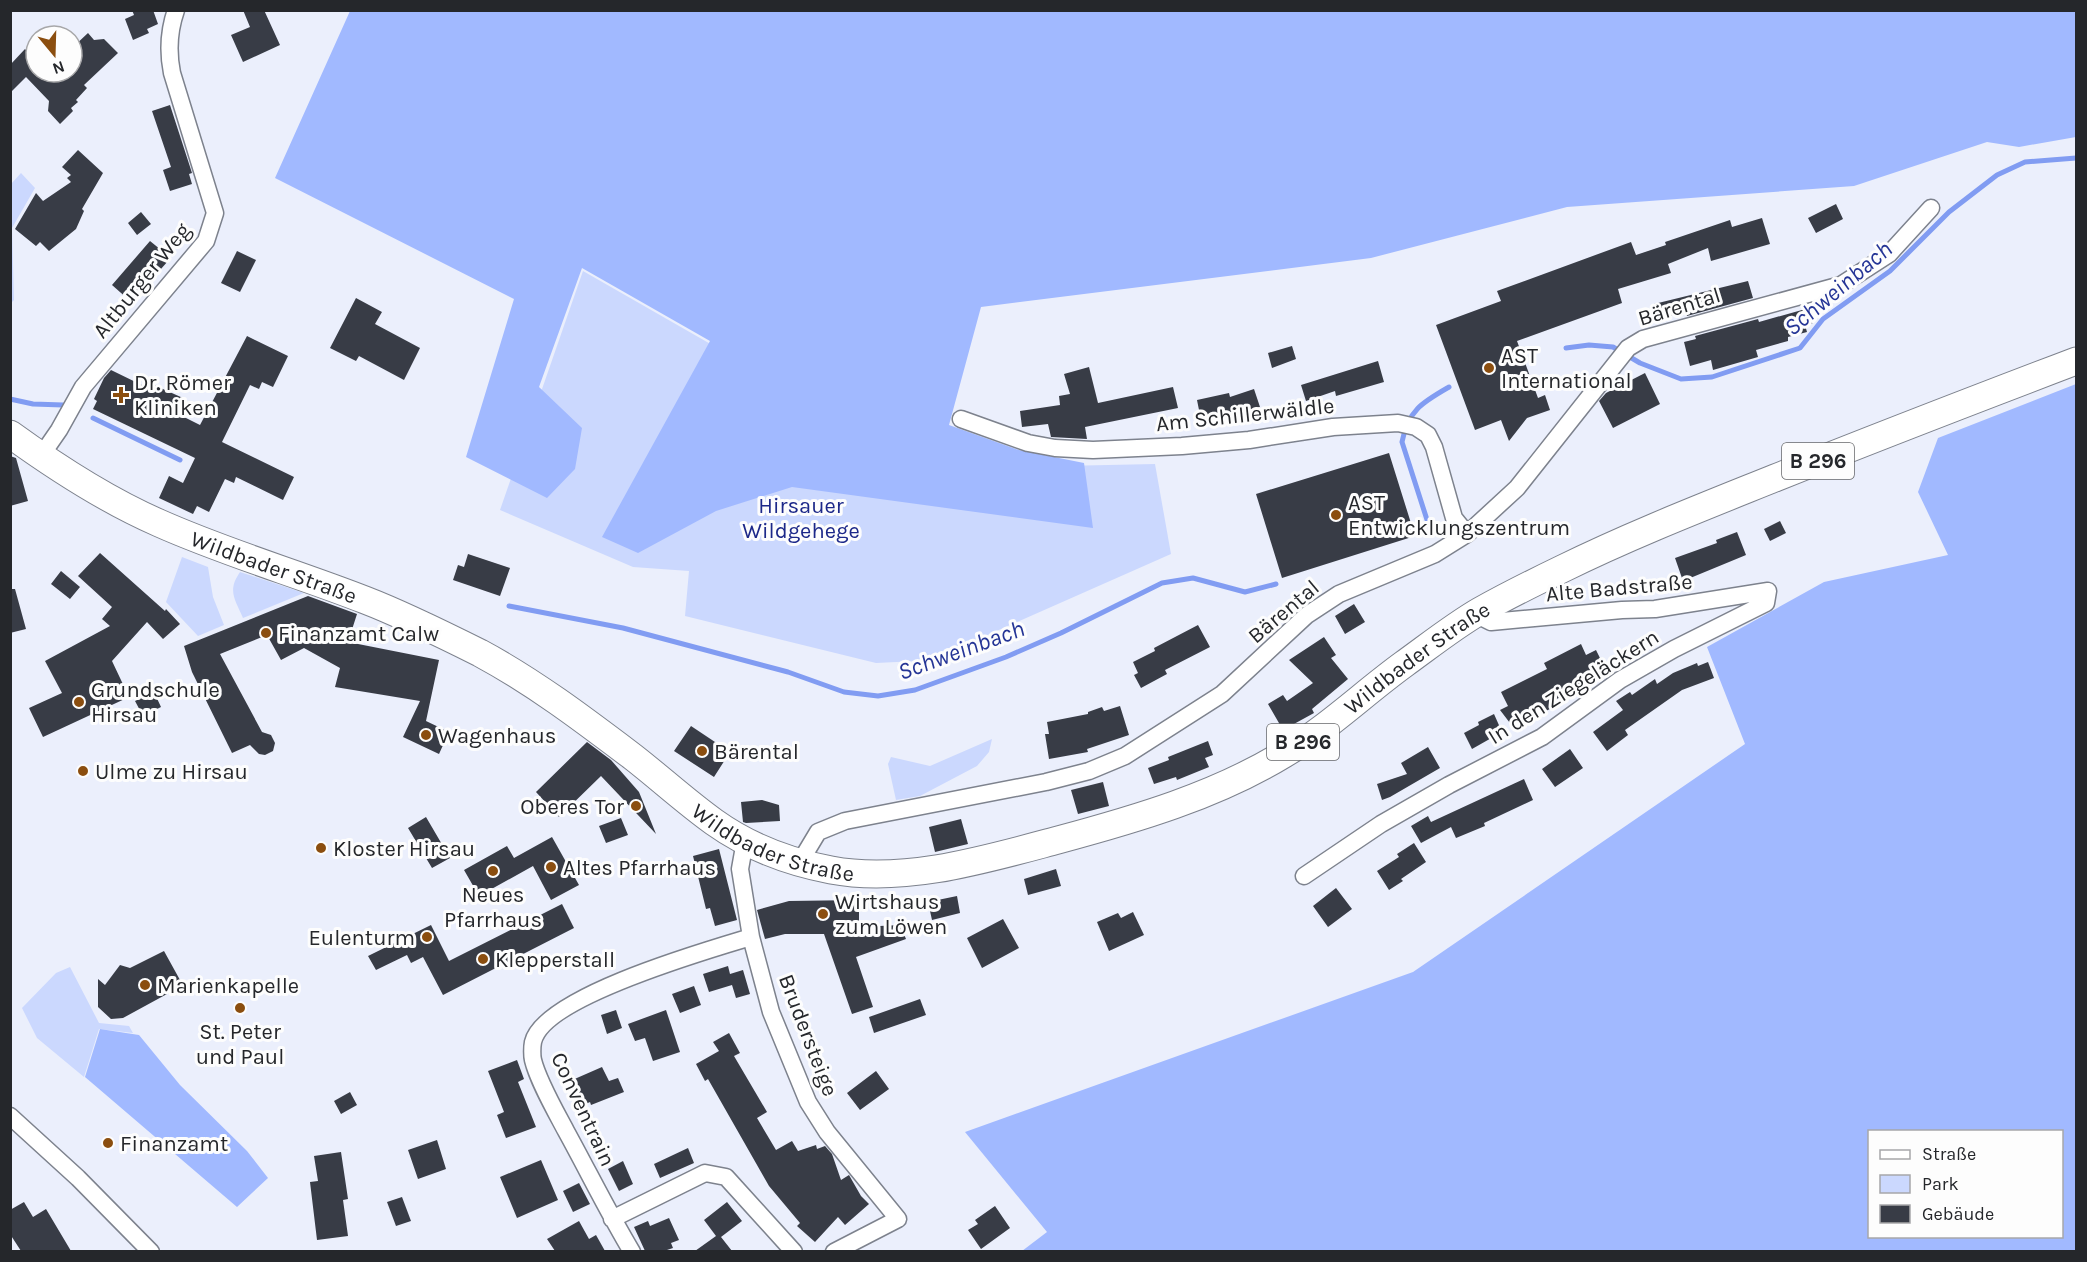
<svg xmlns="http://www.w3.org/2000/svg" width="2087" height="1262" font-family="Karla,sans-serif">
	<rect width="100%" height="100%" fill="#ebeffc"/>
	<!-- green -->
	<path fill="#cbd8fe" d="M21,173L35,188L12,228L14,300L11,303V184Z
		M583,271L714,346L1061,466L1155,464L1171,554L949,652L917,661L876,663L685,616L689,571L633,567L500,510Z
		M182,557L208,567L213,597L224,625L198,636L166,602Z
		M240,572L304,593L243,618C235,599 227,591 240,572Z
		M992,739L989,752L977,766L920,796L896,800L888,764L891,757L930,766Z
		M70,967L99,1023L129,1026L133,1033L99,1029L84,1077L37,1038L22,1008L56,973Z"/>
	<!-- forest -->
	<path fill="#a1b9ff" fill-rule="evenodd" d="M350,11H2076V137L2019,147L1987,142L1854,186L1567,207L1371,258L981,307L949,425L1019,450L1084,463L1093,528L792,487L716,511L638,553L602,537L710,341L582,268L539,387L582,428L575,469L547,498L466,457L514,299L275,178Z
		M2076,384V1251H1022L1047,1232L965,1132L1413,972L1745,744L1707,647L1824,582L1948,555L1918,492L1938,438ZM1870,1132H2062V1236H1870Z
		M100,1029L139,1035L180,1085L247,1151L268,1178L237,1207L85,1077Z"/>
	<g fill="none" stroke-linecap="round" stroke-linejoin="round">
		<!-- stream -->
		<path stroke="#819cf2" stroke-width="5" d="M1566,348L1589,345L1613,347L1640,363L1681,379L1712,377L1800,348L1823,319L1890,271L1949,212L1997,175L2025,162L2076,158
			M10,399L33,404L63,405
			M93,418L180,460
			M1429,526L1402,442C1408,410 1423,402 1449,387
			M509,606L623,628L788,672L844,692L878,696L915,690L1006,657L1061,633L1162,583L1193,578L1245,592L1276,584"/>
	</g>
	<!-- building -->
	<path fill="#383c46" d="M132,10H153L158,24L147,29L149,33L133,40L125,19L134,15Z
		M243,10H264L280,45L243,62L231,35L250,27Z
		M88,33L94,40L104,39L118,53L84,85L87,88L76,100L78,102L71,108L73,111L60,124L48,111L49,101L26,77L10,93V65L25,49L36,61V72H72V48Z
		M170,105L192,173L189,174L192,184L170,191L163,170L171,167L152,111Z
		M78,150L103,173L82,209L84,211L76,229L49,251L40,242L36,246L15,229L36,193L43,201L71,182L67,178L71,175L62,167Z
		M1836,204L1843,219L1816,233L1808,218Z
		M141,212L151,224L137,235L128,223Z
		M1762,218L1770,244L1711,261L1708,248L1668,264L1671,273L1618,289L1622,303L1517,341L1538,398L1545,395L1550,410L1527,418L1509,441L1501,420L1475,430L1436,325L1501,301L1497,291L1631,242L1636,255L1666,245L1665,242L1730,220L1732,227Z
		M150,241L166,254L163,257L168,261L138,295L136,292L129,300L112,285Z
		M237,251L256,260L240,292L221,283Z
		M1748,281L1753,298L1687,316L1685,311L1660,320L1654,304Z
		M356,298L382,312L375,324L420,348L404,380L359,356L356,361L330,348Z
		M1809,308L1813,323L1805,325L1807,332L1788,337V341L1756,350L1758,357L1713,370L1711,360L1690,366L1684,342L1696,339L1695,336L1758,319L1759,322Z
		M247,336L288,356L273,387L262,382L259,389L250,385L222,442L294,477L283,500L236,477L234,483L225,479L209,512L197,506L193,514L159,498L169,476L183,483L195,458L93,409L97,401L94,399L104,378L111,370L152,390L154,385L183,398L176,413L200,425Z
		M1292,346L1296,359L1272,368L1268,353Z
		M1378,361L1384,382L1336,396L1335,391L1306,401L1301,385Z
		M1089,367L1098,403L1173,387L1178,408L1085,427L1087,439L1051,437L1048,424L1022,427L1020,411L1060,405L1059,396L1070,394L1064,374Z
		M1645,373L1660,404L1613,428L1599,401L1606,393Z
		M1254,389L1260,407L1205,420L1204,414L1200,415L1197,400L1229,393L1230,397Z
		M1389,453L1415,536L1282,578L1256,494Z
		M10,456L16,458L28,501L10,506Z
		M1780,521L1786,533L1770,541L1764,529Z
		M1737,532L1746,555L1683,581L1675,558L1717,543L1716,540Z
		M100,553L165,611L166,609L180,624L163,639L147,622L112,661L129,697L43,737L29,708L62,693L45,661L110,626L102,619L112,607L78,576Z
		M468,554L510,568L500,596L453,580L458,565L464,567Z
		M61,571L80,587L70,599L51,584Z
		M10,589H15L26,629L10,633Z
		M308,596L357,614L348,642L439,660L426,721L449,732L439,754L403,737L420,701L335,687L340,668L304,648L281,660L267,635L220,654L262,732L271,735L275,743L273,751L265,755L259,754L250,745L232,753L192,672L184,646Z
		M1354,604L1365,622L1345,634L1335,616Z
		M1198,625L1210,647L1165,670L1167,674L1141,688L1134,675L1138,673L1133,662L1155,651L1154,648Z
		M1324,637L1336,655L1331,658L1348,679L1312,709L1314,713L1283,730L1268,704L1283,695L1287,701L1313,683L1289,660Z
		M1581,644L1586,655L1596,650L1603,664L1589,671L1593,680L1549,703L1552,708L1513,727L1500,710L1508,706L1501,692L1547,669L1544,663Z
		M1708,662L1714,678L1682,690L1625,730L1628,735L1607,751L1593,732L1623,710L1616,701L1630,692L1632,695L1655,679L1657,684L1673,673L1697,663L1698,666Z
		M154,692L161,707L143,716L135,701Z
		M1120,706L1129,735L1087,749L1088,752L1049,759L1045,734H1049L1047,722L1088,714V712L1102,707L1104,711Z
		M1494,714L1502,732L1472,749L1464,733L1479,725L1478,722Z
		M691,726L730,752L714,777L674,751Z
		M1208,741L1213,755L1205,758L1209,767L1177,780L1176,777L1154,784L1148,768L1169,760L1168,757Z
		M587,742L611,760L639,792L656,834L601,776L559,817L536,792Z
		M1428,747L1440,768L1390,797L1382,800L1377,784L1407,774L1401,763Z
		M1570,749L1583,768L1555,787L1542,769Z
		M1524,779L1533,800L1484,823L1485,826L1456,838L1451,827L1421,843L1411,826L1428,816L1431,822Z
		M1103,782L1109,806L1078,814L1071,790Z
		M762,800L779,805L780,821L746,823L743,822L741,802Z
		M426,817L450,858L432,868L408,828Z
		M621,818L628,835L606,843L599,826Z
		M961,819L968,844L935,852L929,827Z
		M552,837L579,885L551,900L533,866L479,896L464,870L507,846L514,858Z
		M1414,843L1426,862L1401,879L1403,881L1389,890L1377,871L1399,857L1397,854Z
		M719,849L737,920L715,926L710,908L706,909L693,856Z
		M1056,869L1061,886L1028,895L1024,879Z
		M1336,888L1352,909L1328,927L1313,906Z
		M957,896L960,913L932,920L928,902Z
		M859,900V927L900,925L906,939L856,957L873,1007L852,1014L824,934H785L765,939L757,910L789,901Z
		M562,904L574,928L443,995L423,957L411,963L407,955L376,970L368,956L431,925L449,961Z
		M1133,912L1144,935L1109,951L1097,922L1118,913L1121,918Z
		M1003,919L1019,948L982,968L967,938Z
		M164,951L180,980L178,988L123,1018L111,1019L98,1007V979L105,985L120,965L130,968Z
		M728,966L730,974L743,970L750,994L736,998L732,985L709,992L703,974Z
		M694,986L701,1005L680,1013L672,994Z
		M920,999L926,1015L874,1033L869,1017Z
		M616,1010L622,1028L607,1034L601,1015Z
		M666,1010L680,1052L653,1061L645,1038L635,1041L628,1024Z
		M729,1033L740,1053L734,1056L767,1112L757,1118L776,1150L792,1141L798,1151L816,1145L817,1149L825,1146L832,1154L841,1180L849,1175L861,1196L869,1204L845,1225L838,1217L815,1242L797,1226L800,1223L769,1186L708,1079L705,1081L696,1064L719,1051L713,1042Z
		M517,1060L524,1079L518,1082L536,1127L506,1138L497,1115L504,1112L488,1071Z
		M602,1067L609,1081L618,1078L624,1092L591,1105L590,1102L581,1106L570,1081Z
		M876,1071L889,1089L860,1110L847,1093Z
		M350,1092L357,1105L341,1114L334,1101Z
		M437,1140L446,1169L418,1179L408,1150Z
		M688,1148L694,1163L660,1178L654,1164Z
		M341,1152L348,1199L343,1200L348,1236L317,1240L310,1182L318,1181L314,1156Z
		M541,1160L558,1200L517,1218L500,1177Z
		M623,1161L633,1184L619,1191L608,1169Z
		M579,1183L590,1204L573,1212L563,1191Z
		M402,1197L411,1221L396,1226L387,1202Z
		M24,1202L33,1217L46,1209L71,1251H21L10,1234V1210Z
		M727,1202L742,1221L721,1237L732,1251H695L716,1236L704,1220Z
		M995,1206L1010,1228L981,1249L968,1230L978,1224L975,1220Z
		M669,1218L679,1240L671,1243L673,1248L664,1251H645L634,1227L648,1221L650,1226Z
		M579,1221L589,1239L596,1235L605,1251H555L547,1239Z"/>
	<g fill="none" stroke-linecap="round" stroke-linejoin="round">
		<!-- street casing -->
		<g stroke="#7d828d" stroke-width="19">
			<path id="street" d="M961,419L1028,443L1055,448L1093,450L1182,446L1249,440L1333,427L1398,423L1416,427L1428,435L1434,447L1454,518L1467,534
				M41,456L59,430L83,387L206,241L215,213L172,73C168,53 169,30 176,10
				M745,841L740,869L751,937L771,1012L808,1102L827,1132L898,1219L834,1252
				M800,862L818,832L845,821L1046,782L1089,771L1125,756L1222,694L1307,615L1339,594L1435,554L1467,534L1517,488L1628,348L1643,339L1841,285L1889,254L1931,208
				M1304,876L1381,824L1449,785L1542,737L1620,680L1674,649L1766,603L1768,591L1655,609L1622,610L1491,622L1475,614
				M10,1116L78,1178L151,1252
				M612,1219L705,1173L726,1177L794,1252
				M632,1252C608,1212 588,1171 566,1131C556,1112 538,1081 533,1060C532,1056 532,1047 533,1042C543,997 708,950 751,937"/>
		</g>
		<!-- primary casing -->
		<g stroke="#7d828d" stroke-width="29">
			<g id="primary">
				<path id="s1" d="M10,434C57,468 106,500 159,523C226,553 296,573 365,600C404,615 442,634 480,653C534,682 584,720 633,757C660,778 686,802 714,822C749,847 789,862 831,870C904,884 987,859 1058,840C1136,819 1215,796 1284,754C1327,729 1364,693 1404,664C1429,646 1454,626 1480,611C1507,596 1535,582 1562,569C1631,535 1703,507 1775,478C1875,438 1976,399 2076,361"/>
			</g>
		</g>
		<!-- street -->
		<use href="#street" stroke="#fff" stroke-width="16"/>
		<!-- primary -->
		<use href="#primary" stroke="#fff" stroke-width="27"/>
	</g>
	<!-- markers -->
	<g fill="#8b4e0f" stroke="#fdfdfd" stroke-width="2">
		<circle cx="1489" cy="368" r="6"/>
		<path d="M118 386h6v6h6v6h-6v6h-6v-6h-6v-6h6z"/>
		<circle cx="1336" cy="515" r="6"/>
		<circle cx="266" cy="633" r="6"/>
		<circle cx="79" cy="702" r="6"/>
		<circle cx="426" cy="735" r="6"/>
		<circle cx="702" cy="751" r="6"/>
		<circle cx="83" cy="771" r="6"/>
		<circle cx="636" cy="806" r="6"/>
		<circle cx="321" cy="848" r="6"/>
		<circle cx="551" cy="867" r="6"/>
		<circle cx="493" cy="871" r="6"/>
		<circle cx="823" cy="914" r="6"/>
		<circle cx="427" cy="937" r="6"/>
		<circle cx="483" cy="959" r="6"/>
		<circle cx="145" cy="985" r="6"/>
		<circle cx="240" cy="1008" r="6"/>
		<circle cx="108" cy="1143" r="6"/>
	</g>
	<g text-anchor="middle" stroke-width="6" stroke-linejoin="round" paint-order="stroke">
		<!-- shield labels -->
		<g fill="#fdfdfd" stroke="#66676a" stroke-width="1.5">
			<rect x="1782" y="443" width="72" height="36" rx="4.5"/>
			<rect x="1267" y="724" width="72" height="36" rx="4.5"/>
		</g>
		<g font-size="21" font-weight="bold" fill="#25272b">
			<text x="1818" y="468">B 296</text>
			<text x="1303" y="749">B 296</text>
		</g>
		<!-- street labels -->
		<g font-size="22" fill="#25272b" stroke="#fdfdfd">
			<text transform="translate(141 280) rotate(-51)" y="8">Altburger Weg</text>
			<text transform="translate(1679 306) rotate(-17)" y="8">Bärental</text>
			<text transform="translate(1245 414) rotate(-6)" y="8">Am Schillerwäldle</text>
			<text dy="8" stroke="none"><textPath href="#s1" startOffset="297">Wildbader Straße</textPath></text>
			<text transform="translate(1619 587) rotate(-5)" y="8">Alte Badstraße</text>
			<text transform="translate(1283 611) rotate(-40)" y="8">Bärental</text>
			<text dy="8" stroke="none"><textPath href="#s1" startOffset="1575">Wildbader Straße</textPath></text>
			<text transform="translate(1573 686) rotate(-32)" y="8">In den Ziegeläckern</text>
			<text dy="8" stroke="none"><textPath href="#s1" startOffset="873">Wildbader Straße</textPath></text>
			<text transform="translate(809 1035) rotate(69)" y="8">Brudersteige</text>
			<text transform="translate(584 1109) rotate(65)" y="8">Conventrain</text>
		</g>
		<!-- poi labels -->
		<g font-size="22" fill="#25272b" stroke="#fdfdfd" text-anchor="start">
			<text x="1501" y="363">AST<tspan x="1501" dy="25">International</tspan></text>
			<text x="134" y="390">Dr. Römer<tspan x="134" dy="25">Kliniken</tspan></text>
			<text x="1348" y="510">AST<tspan x="1348" dy="25">Entwicklungszentrum</tspan></text>
			<text x="278" y="641">Finanzamt Calw</text>
			<text x="91" y="697">Grundschule<tspan x="91" dy="25">Hirsau</tspan></text>
			<text x="438" y="743">Wagenhaus</text>
			<text x="714" y="759">Bärental</text>
			<text x="95" y="779">Ulme zu Hirsau</text>
			<text x="624" y="814" text-anchor="end">Oberes Tor</text>
			<text x="333" y="856">Kloster Hirsau</text>
			<text x="563" y="875">Altes Pfarrhaus</text>
			<text x="493" y="902" text-anchor="middle">Neues<tspan x="493" dy="25">Pfarrhaus</tspan></text>
			<text x="835" y="909">Wirtshaus<tspan x="835" dy="25">zum Löwen</tspan></text>
			<text x="415" y="945" text-anchor="end">Eulenturm</text>
			<text x="495" y="967">Klepperstall</text>
			<text x="157" y="993">Marienkapelle</text>
			<text x="240" y="1039" text-anchor="middle">St. Peter<tspan x="240" dy="25">und Paul</tspan></text>
			<text x="120" y="1151">Finanzamt</text>
		</g>
		<!-- park labels -->
		<g font-size="22" fill="#1c2889" stroke="#fdfdfd">
			<text x="801" y="513">Hirsauer<tspan x="801" dy="25">Wildgehege</tspan></text>
		</g>
		<!-- water labels -->
		<g font-size="24" font-style="italic" fill="#253596" stroke="#fdfdfd">
			<text transform="translate(1838 288) rotate(-40)" y="8">Schweinbach</text>
			<text transform="translate(961 650) rotate(-20)" y="8">Schweinbach</text>
		</g>
	</g>
	<!-- border -->
	<rect width="2087" height="1262" fill="none" stroke="#25272b" stroke-width="24"/>
	<!-- legend -->
	<rect x="1868" y="1130" width="195" height="108" fill="#fdfdfd" stroke="#a7a7a9" stroke-width="1.5"/>
	<rect x="1880" y="1150" width="30" height="9" fill="#ffffff" stroke="#a7a7a9" stroke-width="1.5"/>
	<text x="1922" y="1160" font-size="18" fill="#25272b">Straße</text>
	<rect x="1880" y="1175" width="30" height="18" fill="#cbd8fe" stroke="#a7a7a9" stroke-width="1.5"/>
	<text x="1922" y="1190" font-size="18" fill="#25272b">Park</text>
	<rect x="1880" y="1205" width="30" height="18" fill="#383c46" stroke="#a7a7a9" stroke-width="1.5"/>
	<text x="1922" y="1220" font-size="18" fill="#25272b">Gebäude</text>
	<!-- north arrow -->
	<g transform="translate(54 54) rotate(161)"><circle r="28" fill="#fdfdfd" stroke="#a7a7a9" stroke-width="1.5"/>
	<path d="M0-4.5L10 22L0 15L-10 22Z" fill="#8b4e0f"/>
	<text y="-9" font-size="16" font-weight="bold" text-anchor="middle" fill="#25272b">N</text>
	</g>
</svg>
